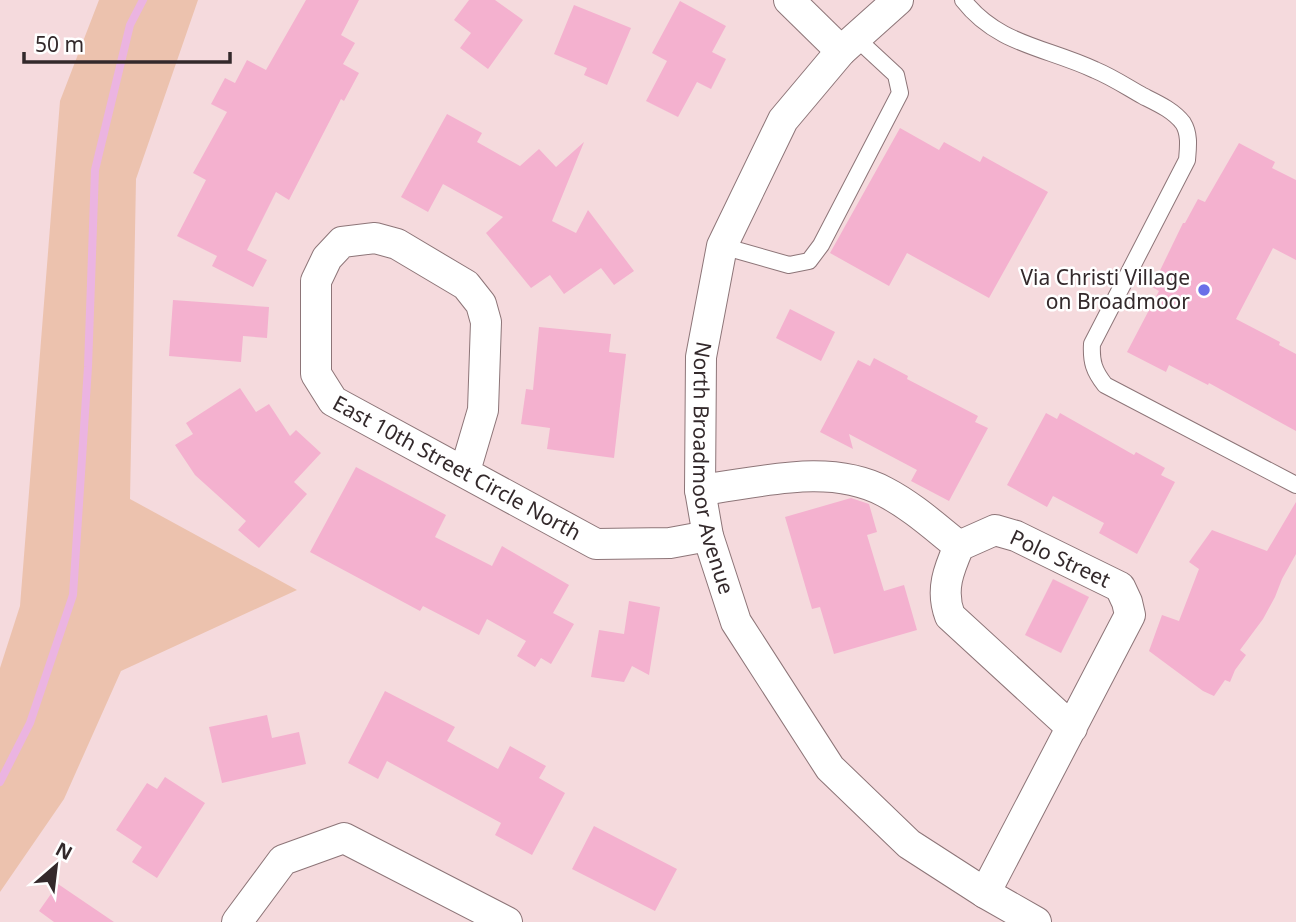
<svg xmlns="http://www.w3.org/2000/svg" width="1296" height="922" font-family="'Noto Sans',sans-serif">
	<rect width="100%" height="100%" fill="#f5dadd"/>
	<!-- green -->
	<path fill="#ecc2ae" d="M99,0H198L136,179L130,499L297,590L121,671L64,799L0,892V668L20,606L60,101Z"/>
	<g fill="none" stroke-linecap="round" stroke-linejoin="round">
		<!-- stream -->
		<path stroke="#ebb4e1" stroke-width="8" d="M0,782L30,723L73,595L88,367L95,170L130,25L143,0"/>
	</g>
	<!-- building -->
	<path fill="#f4b1cf" d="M306,0H359L341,35L355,43L343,64L359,73L344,101L341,99L289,200L276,192L247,250L267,260L253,287L212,266L217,256L177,236L206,180L193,173L227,112L211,104L225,78L235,83L247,60L266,70Z
		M469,0H495L523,20L488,69L460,48L471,33L454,20Z
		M680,1L726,26L712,52L726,59L711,89L697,82L678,117L646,101L667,61L652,53Z
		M574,5L631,28L607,85L584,75L587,68L554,54Z
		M447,114L482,133L477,142L520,166L539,149L556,167L584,142L552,221L576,233L588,210L634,271L614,285L601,268L564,294L550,275L531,288L486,233L503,217L443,184L428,212L401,197Z
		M900,128L939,150L944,142L980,162L983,156L1048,192L989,298L907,253L889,286L830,253Z
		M1239,143L1275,162L1272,168L1296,180V260L1273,248L1236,319L1280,342L1279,345L1296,354V431L1209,383L1208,385L1169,365L1166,372L1127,352L1159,291L1152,287L1183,223H1185L1198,199L1205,202Z
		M173,300L269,307L267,338L243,336L241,362L169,356Z
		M790,309L835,332L821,361L776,338Z
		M539,327L611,334L609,352L626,354L614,458L547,449L550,428L521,424L526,389L533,390Z
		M874,358L908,376L907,379L978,416L975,422L988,428L949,501L911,481L917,470L849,434L853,449L820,432L858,360L870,366Z
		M240,388L256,412L269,404L290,436L296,430L321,453L294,482L307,494L259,548L238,530L246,521L195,475L175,445L193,434L186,423Z
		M1046,413L1057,419L1060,413L1134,455L1136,452L1165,468L1161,475L1175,482L1137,554L1099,533L1104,523L1053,496L1047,507L1007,485Z
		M356,467L446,515L435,537L492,566L502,546L569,585L553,613L574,624L551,664L541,658L535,667L517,656L526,641L487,619L479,635L423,606L420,611L310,552Z
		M851,498L869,504L877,532L867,535L884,591L904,585L917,630L834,654L820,607L812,609L785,517Z
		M1296,502V554L1282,579L1275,597L1263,619L1240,650L1246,655L1235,670L1230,682L1225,680L1214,696L1203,691L1149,651L1162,615L1179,621L1199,569L1189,562L1212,530L1267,551Z
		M1053,579L1089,597L1061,653L1025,635Z
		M629,601L660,607L649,675L632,666L624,682L591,677L599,630L624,634Z
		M385,691L455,727L447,741L498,769L510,746L546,766L539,778L565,793L532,855L495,835L501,823L387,761L378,779L348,763Z
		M267,715L272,738L299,732L306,764L222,783L209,727Z
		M165,777L205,803L157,878L132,862L142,847L116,830L147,783L157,789Z
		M594,826L677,869L655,911L572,869Z
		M58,884L114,922H54L39,911Z"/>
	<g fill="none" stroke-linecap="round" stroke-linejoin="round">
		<!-- service casing -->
		<g stroke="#8d7578" stroke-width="18">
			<path id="service" d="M963,0C998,45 1046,47 1095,70C1112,77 1127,87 1143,96C1157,103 1173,110 1183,123C1190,134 1188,148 1187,160L1092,344C1091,362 1094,371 1105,385L1296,485
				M722,246L789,265L809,261L821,245L900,93L896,75L856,38"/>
		</g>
		<!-- minor casing -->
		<g stroke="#8d7578" stroke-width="32">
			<g id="minor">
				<path d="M789,0L841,51"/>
				<path id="s1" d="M898,0L841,51L783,120L722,246L701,357L700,490L708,536L736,622L830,768L909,844L985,893L1036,922"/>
				<path id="s2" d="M465,471L483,410L486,322L481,304L466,285L397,244L375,238L342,242L327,258L316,281V374L333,401L596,544L670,543L708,536"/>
				<path d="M700,490C759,483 829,462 885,492C912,506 935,527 959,546"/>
				<path d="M985,893L1130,615L1127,602L1120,587L1016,536L995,530L959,546C949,569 940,590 950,616L1072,728"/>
				<path d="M237,922L283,860L344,838L507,922"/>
			</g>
		</g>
		<!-- service -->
		<use href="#service" stroke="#fff" stroke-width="16"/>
		<!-- minor -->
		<use href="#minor" stroke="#fff" stroke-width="30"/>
	</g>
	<!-- markers -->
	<circle fill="#696fe8" stroke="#fff" stroke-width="2.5" cx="1204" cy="290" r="7"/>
	<g text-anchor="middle" stroke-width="5" stroke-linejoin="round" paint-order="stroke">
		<!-- poi labels -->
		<g font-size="21" fill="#33292b" stroke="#fff" text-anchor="end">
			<text x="1190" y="285">Via Christi Village<tspan x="1190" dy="24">on Broadmoor</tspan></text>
		</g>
		<!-- street labels -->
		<g font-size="21" fill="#33292b" stroke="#fff">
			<text dy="7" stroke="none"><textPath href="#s2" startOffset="644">East 10th Street Circle North</textPath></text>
			<text dy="7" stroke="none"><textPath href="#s1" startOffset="532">North Broadmoor Avenue</textPath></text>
			<text transform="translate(1060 559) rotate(25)" y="7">Polo Street</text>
		</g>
	</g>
	<!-- north arrow -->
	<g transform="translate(56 866) rotate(28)" stroke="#ffffff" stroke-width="5" paint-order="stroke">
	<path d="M0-5L12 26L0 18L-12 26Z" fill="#33292b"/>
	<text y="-10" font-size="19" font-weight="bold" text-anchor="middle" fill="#33292b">N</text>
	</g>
	<!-- scale -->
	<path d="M24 52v10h206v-10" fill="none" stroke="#33292b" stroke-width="3.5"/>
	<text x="35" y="52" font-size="21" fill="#33292b" stroke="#ffffff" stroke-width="5" paint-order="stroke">50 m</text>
</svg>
